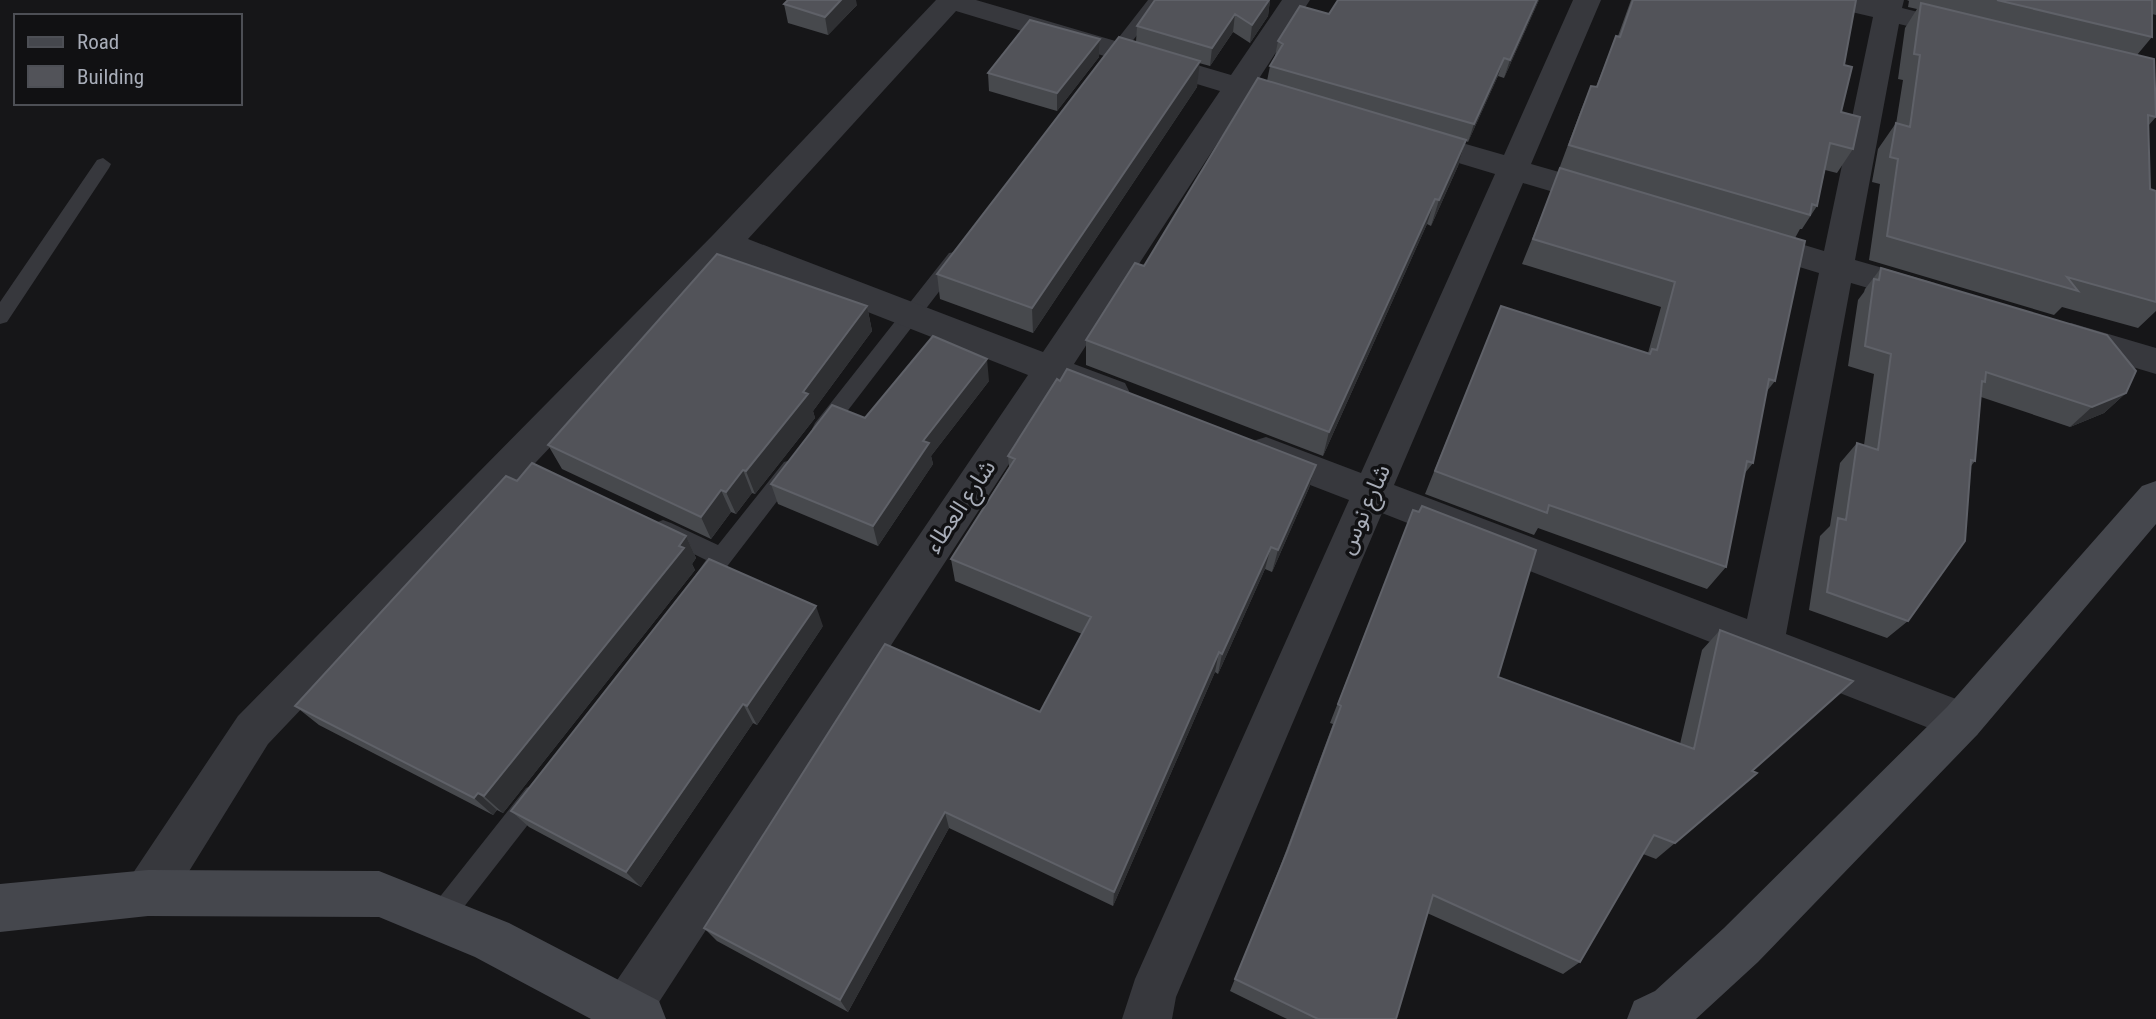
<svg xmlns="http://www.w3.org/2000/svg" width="2156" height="1019" font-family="'Roboto Condensed','Noto Sans Arabic',sans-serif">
	<rect width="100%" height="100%" fill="#161618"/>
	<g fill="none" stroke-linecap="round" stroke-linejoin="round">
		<!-- lane -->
		<path fill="#37383d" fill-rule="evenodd" d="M1148,0H1164L1114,65H1102V59Z
			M103,158L111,164L109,168L7,322L0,324V302L97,160Z
			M955,252L961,253L964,258L961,263L829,435H815L812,429L815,423L949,253Z
			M791,460L798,462L801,468L798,474L709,590L701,592L693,590L690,583L706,560L655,535L652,529L655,523L663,520L671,523L718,545L784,462Z
			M535,784L544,788L547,796L544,804L449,926L440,930L431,926L427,917L431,908L526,788Z"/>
		<!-- street -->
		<path fill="#37383d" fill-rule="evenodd" d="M936,0H976L1231,75L1282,0H1310L1256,83L1310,98L1314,105L1310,112L1299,115L1246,99L1074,364L1125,383L1130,393L1125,403L1112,407L1059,387L648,1019H602L599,1012L607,995L1028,375L730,258L268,744L165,910L148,916L131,910L125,893L131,876L238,716L713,235ZM956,11L1220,91L1043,352L748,239Z
			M1573,0H1601L1531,164L1615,188L1620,196L1615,204L1604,207L1523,183L1394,485L1747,619L1819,273L1740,249L1736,241L1740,233L1752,229L1824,251L1873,17L1826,6L1822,0H1904L1902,8L1922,13L1926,19L1922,25L1912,27L1899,24L1855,260L1935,283L1940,292L1935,301L1923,304L1851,283L1786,634L1977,707L1984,721L1977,735L1962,741L1382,513L1176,997L1172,1019H1122L1135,979L1349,500L1253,463L1247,452L1253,441L1266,437L1361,473L1495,174L1399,145L1395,138L1399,131L1410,128L1504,155Z
			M2071,323L2156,348V374L2059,345L2054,336L2059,327Z"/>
		<!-- secondary -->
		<path fill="#45474d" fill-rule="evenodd" d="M2156,481V524L1977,735L1758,962L1696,1019H1627L1634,1001L1655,991L1724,928L1947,707L2142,486Z
			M148,870L379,871L509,923L659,1001L666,1019H591L475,957L379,917L148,916L0,932V884Z"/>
	</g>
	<!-- wall -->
	<path fill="#47494d" d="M1155,0H1270L1268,16L1250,43L1233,32L1210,66L1199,63L1197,87L1033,333L940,299L937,274L1136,42L1137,26Z
		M1539,0L1504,78L1498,76L1468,142L1466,141L1458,166L1431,226L1427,224L1323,456L1086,365V340L1144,266L1267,81L1270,66L1275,56L1278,41L1329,14Z
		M1631,0H1856L1844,65L1841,112L1853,149L1837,173L1825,170L1817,206L1802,229H1800L1795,238L1775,381L1767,391L1753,463L1745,473L1726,567L1707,589L1538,528L1534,535L1425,494L1501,306L1648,353L1661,307L1522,264L1560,170L1559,169L1581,110L1591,86L1596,87L1616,36H1618Z
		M1907,0H2156V15L2152,14V37L2137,55L2156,117L2148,126L2150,189L2156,191V311L2138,328L2062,307L2054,315L1869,260L1880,184L1872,182L1878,149L1896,123V124L1903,80L1898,79L1905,28L1917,9L1908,7L1909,1Z
		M784,4L857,5L828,35L788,23Z
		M1100,39L1099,57L1057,111L989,91L988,73Z
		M1881,268L2126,393L2104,413L2070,427L1981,397L1975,461L1971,466L1908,621L1887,638L1809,610L1820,536L1830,526L1840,463L1857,443L1864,445L1874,374L1848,366L1858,300L1864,292L1865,289Z
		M867,306L872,331L813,411L815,418L755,494L752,493L736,514L731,512L711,539L562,469L548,445Z
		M989,381L931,456L933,464L878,546L778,504L771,484L865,418Z
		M1008,456L1316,465L1309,488L1272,572L1265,569L1218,674L1215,672L1113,906L949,828L848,1012L717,941L704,928L1040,712L1082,634L955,581L951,559L1009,467Z
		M517,481L686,536L696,558L692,564L695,570L503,813L497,810L493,815L319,725L295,706Z
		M1413,510L1498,677L1680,744L1702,650L1720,630L1752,771L1675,843L1656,859L1643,854L1580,962L1563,974L1427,913L1396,1019H1287L1230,991L1280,867L1333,724L1330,723Z
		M823,626L757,725L753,723L641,887L529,827L511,811Z"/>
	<!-- shaded-wall -->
	<path fill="#2f3033" d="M841,0H856L857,5L828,35L825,17Z
		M1269,0H1270L1268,16L1250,43L1252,25Z
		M1537,0H1539L1504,78L1510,60Z
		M1235,14L1233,32L1210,66L1212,48Z
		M1100,39L1099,57L1057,111V93Z
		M1504,58L1498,76L1468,142L1474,124Z
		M1200,61L1197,87L1033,333L1032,308Z
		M1466,140L1458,166L1431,226L1439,200Z
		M1435,199L1427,224L1323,456L1329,432Z
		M867,306L872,331L813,411L815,418L755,494L746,471L803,392Z
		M987,359L989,381L931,456L933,464L878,546L873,526L923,441Z
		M2126,393L2104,413L2070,427L2092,407Z
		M1316,465L1309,488L1272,572L1278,550Z
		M743,470L752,493L736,514L726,492Z
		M721,490L731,512L711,539L701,517Z
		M686,536L696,558L692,564L695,570L503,813L484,796Z
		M1271,547L1265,569L1218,674L1222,654Z
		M816,606L823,626L757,725L747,706Z
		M1219,652L1215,672L1113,906L1114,892Z
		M743,704L753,723L641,887L626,872Z
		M478,793L497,810L493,815L474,798Z
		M945,812L949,828L848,1012L840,1000Z"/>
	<!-- building -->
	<path fill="#525359" stroke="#5f6168" stroke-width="2" d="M788,0H841L825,17L784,4Z
		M1155,0H1269L1252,25L1235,14L1212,48L1137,26Z
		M1338,0H1537L1510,60L1504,58L1474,124L1270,66L1283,44L1278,41L1300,6L1329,14Z
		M1633,0H1856L1844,65L1852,67L1841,112L1860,117L1853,149L1830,143L1817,206L1812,204L1810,215L1569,145L1591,86L1597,87L1616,36L1620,37Z
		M1997,0H2152V37Z
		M1921,3L2154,59L2156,117L2148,115L2150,189L2156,191V302L2067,277L2078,291L1887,236L1898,159L1890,157L1896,123L1910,127L1920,55L1914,54Z
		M1030,20L1100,39L1057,93L988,73Z
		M1119,37L1200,61L1032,308L937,274Z
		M1258,78L1466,140L1439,200L1435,199L1329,432L1086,340L1135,263L1144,266Z
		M1560,168L1805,241L1775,381L1769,379L1753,463L1747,461L1726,567L1549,505L1547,513L1435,471L1501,306L1650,354L1652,349L1657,350L1675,282L1533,239Z
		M717,254L867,306L803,392L808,394L746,471L743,470L726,492L721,490L701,517L548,445Z
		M1881,268L2107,335L2136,371L2126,393L2092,407L1986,372L1985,382L1982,381L1975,461L1971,460L1965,541L1908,621L1827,592L1838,518L1846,520L1857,443L1878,450L1891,354L1865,346L1874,279L1879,280Z
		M933,336L987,359L923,441L929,443L873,526L771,484L832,405L865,418Z
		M1067,369L1316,465L1278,550L1271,547L1222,654L1219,652L1114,892L945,812L840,1000L704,928L885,644L1040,712L1091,617L951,559L1015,459L1008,456L1057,379L1060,381Z
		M532,463L686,536L679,546L684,548L484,796L478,793L474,798L295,706L506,476L517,481Z
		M1422,506L1536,550L1498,677L1694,749L1720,630L1853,681L1752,771L1757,773L1675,843L1654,835L1580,962L1433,895L1396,1019H1318L1235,979L1287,852L1341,706L1338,704L1413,510L1419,512Z
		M709,559L816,606L747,706L743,704L626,872L511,811Z"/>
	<g text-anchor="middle" stroke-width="7" stroke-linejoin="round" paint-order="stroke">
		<!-- street labels -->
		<g font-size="23" fill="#a8adb8" stroke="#111113">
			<text transform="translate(960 506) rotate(-56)" y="8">شارع العطاء</text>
			<text transform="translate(1364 509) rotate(-66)" y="8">شارع نوس</text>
		</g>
	</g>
	<!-- legend -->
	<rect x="14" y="14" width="228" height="91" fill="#111113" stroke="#4d4f55" stroke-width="2"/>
	<rect x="28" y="37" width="35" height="10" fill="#45474d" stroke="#4d4f55" stroke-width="2"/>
	<text x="77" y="49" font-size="21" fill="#a8adb8">Road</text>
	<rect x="28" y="66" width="35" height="21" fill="#525359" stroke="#4d4f55" stroke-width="2"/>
	<text x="77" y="84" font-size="21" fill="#a8adb8">Building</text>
</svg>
